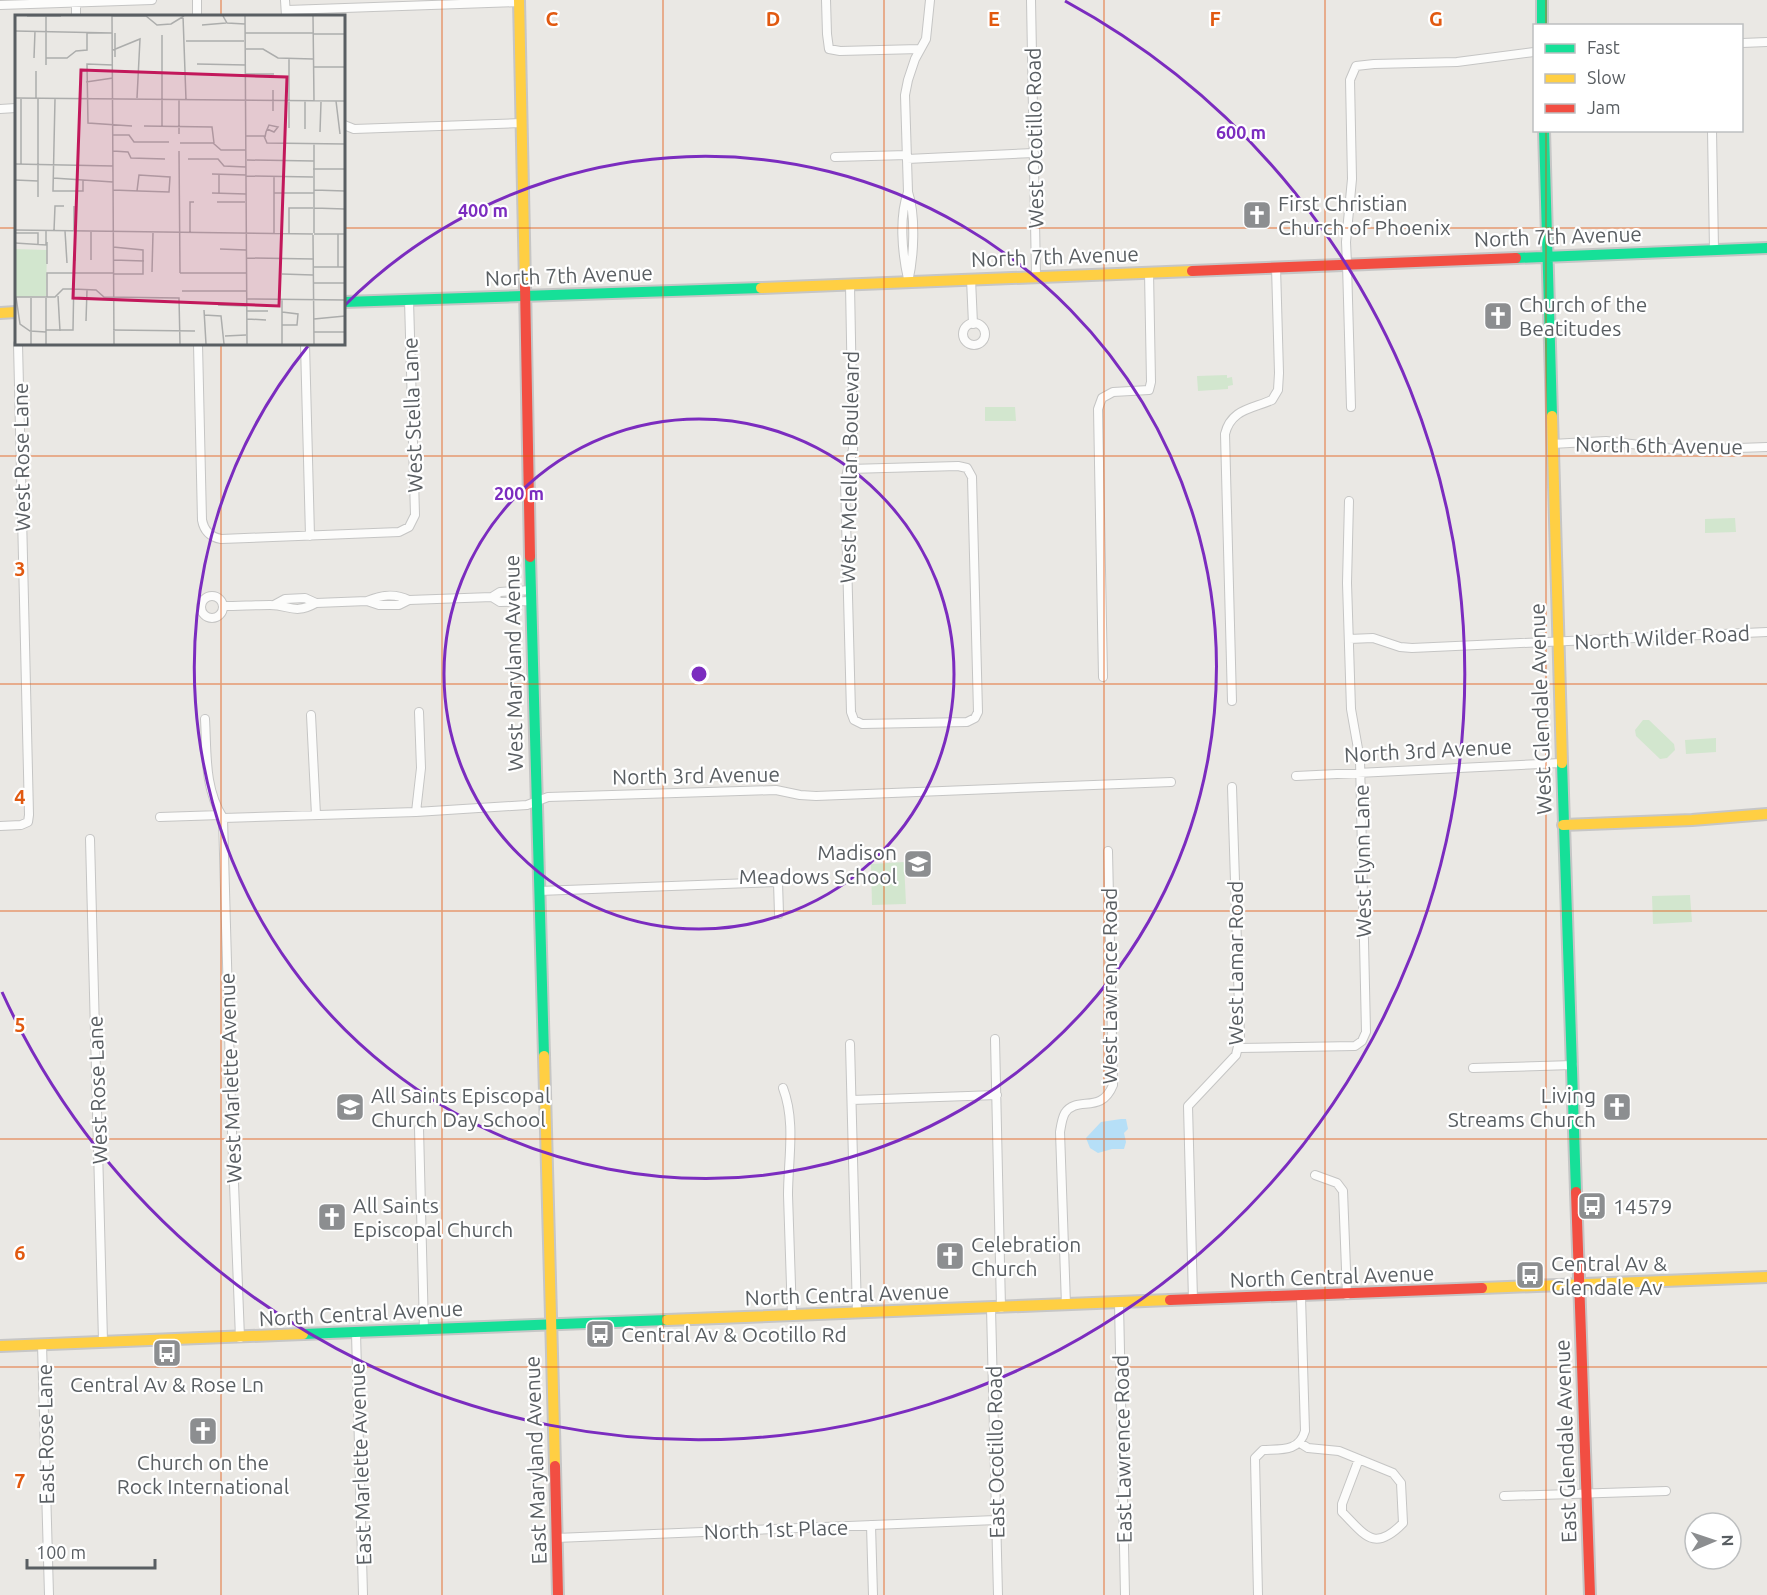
<svg xmlns="http://www.w3.org/2000/svg" width="1767" height="1595" font-family="Ubuntu,sans-serif">
  <rect width="100%" height="100%" fill="#eae8e4"/>
  <path fill="#d2e6ce" d="M1227,375V378L1232,377L1233,385L1228,386V389L1198,391L1197,376Z
    M985,407H1015L1016,421H985Z
    M1735,518L1736,532L1705,533V519Z
    M1643,720H1649L1674,744L1675,750L1667,758L1660,759L1636,736L1635,730Z
    M1716,738V752L1686,754L1685,740Z
    M904,862L906,904L872,905L871,864Z
    M1690,895L1692,922L1653,924L1652,896Z"/>
  <path fill="#b6dff7" d="M1121,1119H1126L1128,1129L1124,1133L1126,1142L1124,1149H1112L1098,1153L1090,1148L1086,1138L1101,1122Z"/>
  <g fill="none" stroke-linecap="round" stroke-linejoin="round">
    <g stroke="#c5c5c4" stroke-width="10">
      <path id="street" d="M76,0V16
        M197,0V16
        M285,0L286,16
        M826,0L827,34L829,49L840,51L920,49
        M1031,0L1036,276
        M0,5L152,0
        M287,10L519,2
        M1742,43L1767,42
        M0,109L16,108
        M344,125L354,129L522,123
        M1712,130L1714,250
        M835,157L907,155
        M907,159L1034,153
        M908,279C902,252 899,217 908,192
        M971,279L973,324
        M908,282C914,257 916,216 908,192L905,95L908,80L915,59L926,39L930,0
        M963 334a11 11 0 1 1 22 0a11 11 0 1 1-22 0Z
        M198,344L202,520C204,531 210,537 221,539L399,532L409,527L415,515L409,300
        M305,344L310,536
        M1351,407L1347,264L1346,242L1352,179L1350,80L1356,66L1374,64L1457,62L1534,52
        M1552,444L1606,441L1682,450L1767,447
        M849,469L958,466L967,468L972,477L978,712L975,718L967,722L862,724L854,720L851,712L845,481L853,449L850,285
        M201 607a11 11 0 1 1 22 0a11 11 0 1 1-22 0Z
        M492,597L500,592L531,590
        M367,601C381,595 394,593 409,600
        M274,605L285,599L305,598L316,603L367,601L379,605H399L409,600L492,597L500,602L531,601
        M223,606C239,606 254,605 270,605C290,605 294,615 316,603
        M1349,639L1373,638L1400,647L1412,648L1767,632
        M1103,677L1098,409L1102,398L1113,392L1149,390L1151,382L1149,272
        M1232,701L1225,434C1231,409 1252,409 1272,400L1278,390L1279,373L1276,267
        M311,715L316,815
        M205,719C207,753 204,788 223,818
        M1296,776L1561,763
        M416,812L421,768L419,712
        M160,817L221,815
        M223,818L416,812L527,805L548,797L776,790L800,795L816,796L1171,782
        M223,818L231,1106L240,1338
        M0,826L21,825L28,822L29,815L18,344
        M90,839L103,1341
        M539,891L778,882L779,914
        M995,1039L1001,1308
        M850,1044L857,1313
        M1239,1048L1355,1046L1362,1041L1366,1032L1360,760L1351,709L1347,583L1349,501
        M1473,1068L1573,1065
        M783,1088C796,1122 788,1160 788,1195C789,1235 791,1276 792,1316
        M852,1100L997,1095
        M419,1128L424,1330
        M1315,1175L1337,1183L1343,1191L1347,1295
        M1193,1300L1188,1106L1236,1055L1240,1038L1232,787
        M1119,1303L1125,1595
        M1066,1305L1060,1132C1061,1126 1062,1118 1065,1113C1077,1095 1101,1115 1113,1085L1108,851
        M991,1308L998,1595
        M356,1333L363,1595
        M42,1344L49,1595
        M1300,1443L1308,1448L1339,1451L1393,1473L1401,1483L1403,1523C1374,1553 1365,1535 1342,1512V1504L1359,1459
        M1504,1496L1666,1491
        M871,1525L873,1595
        M556,1538L996,1520
        M1258,1595L1255,1458L1263,1450C1281,1449 1299,1452 1305,1431L1301,1297"/>
    </g>
    <g stroke="#c6c6c6" stroke-width="14">
      <path id="fast" d="M1542,0V26
        M1544,130L1552,416
        M1516,258L1767,248
        M344,302L761,288
        M530,557L544,1056
        M1562,763L1576,1192
        M303,1334L667,1320"/>
    </g>
    <g stroke="#c6c6c6" stroke-width="14">
      <path id="slow" d="M519,0L525,285
        M761,288L1192,271
        M0,313L16,312
        M1552,416L1562,763
        M1563,825L1692,820L1767,814
        M544,1056L555,1466
        M1482,1288L1767,1277
        M667,1320L1170,1300
        M0,1346L303,1334"/>
    </g>
    <g stroke="#c6c6c6" stroke-width="14">
      <path id="jam" d="M1192,271L1516,258
        M525,285L530,557
        M1576,1192L1590,1595
        M1170,1300L1482,1288
        M555,1466L558,1595"/>
    </g>
    <use href="#street" stroke="#fcfcfb" stroke-width="8"/>
    <use href="#fast" stroke="#16e098" stroke-width="10"/>
    <use href="#slow" stroke="#ffcf43" stroke-width="10"/>
    <use href="#jam" stroke="#f24e42" stroke-width="10"/>
  </g>
  <path fill="none" stroke="#e15910" stroke-width="1.5" stroke-opacity="0.55" d="M221,0V16M442,0V1595M663,0V1595M884,0V1595M1104,0V1595M1325,0V1595M1546,0V26M1546,130V1595M0,228H16M344,228H1767M221,344V1595M0,456H1767M0,684H1767M0,911H1767M0,1139H1767M0,1367H1767"/>
  <g fill="none" stroke="#7b2cbf" stroke-width="3">
    <circle cx="699" cy="674" r="255"/>
    <path d="M344 306A511 511 0 1 1 308 346"/>
    <path d="M1065 1A766 766 0 1 1 2 992"/>
  </g>
  <defs>
    <g id="church-square" transform="scale(1.5)"><rect x="-9" y="-9" width="18" height="18" rx="4" fill="#8c8e90" stroke="#fff"/><path d="M-1.2-6h2.4v3.5h3.3v2.4h-3.3V6h-2.4V-.1h-3.3v-2.4h3.3Z" fill="#fff"/></g>
    <g id="school-square" transform="scale(1.5)"><rect x="-9" y="-9" width="18" height="18" rx="4" fill="#8c8e90" stroke="#fff"/><path d="M0-5L7-2L0 1L-7-2ZM-4 1L0 2.5L4 1V4Q0 6-4 4Z" fill="#fff"/></g>
    <g id="bus-square" transform="scale(1.5)"><rect x="-9" y="-9" width="18" height="18" rx="4" fill="#8c8e90" stroke="#fff"/><path d="M-5-6H5V4H4V6H2V4H-2V6H-4V4H-5ZM-3.5-4V0h7V-4ZM-3.5 1.2v1.5H-2V1.2ZM2 1.2v1.5H3.5V1.2Z" fill="#fff"/></g>
  </defs>
  <g fill-rule="evenodd">
    <use href="#church-square" x="1257" y="215"/>
    <use href="#church-square" x="1498" y="316"/>
    <use href="#school-square" x="918" y="864"/>
    <use href="#school-square" x="350" y="1107"/>
    <use href="#church-square" x="1617" y="1107"/>
    <use href="#bus-square" x="1592" y="1206"/>
    <use href="#church-square" x="332" y="1217"/>
    <use href="#church-square" x="950" y="1256"/>
    <use href="#bus-square" x="1530" y="1275"/>
    <use href="#bus-square" x="600" y="1334"/>
    <use href="#bus-square" x="167" y="1353"/>
    <use href="#church-square" x="203" y="1431"/>
  </g>
  <g text-anchor="middle" dominant-baseline="central" stroke-width="4.5" stroke-linejoin="round" paint-order="stroke">
    <g font-size="21" fill="#595e62" stroke="#fff">
      <text transform="translate(1034 138) rotate(-91)">West Ocotillo Road</text>
      <text transform="translate(1558 236) rotate(-2)">North 7th Avenue</text>
      <text transform="translate(1055 256) rotate(-2)">North 7th Avenue</text>
      <text transform="translate(569 275) rotate(-2)">North 7th Avenue</text>
      <text transform="translate(412 415) rotate(-92)">West Stella Lane</text>
      <text transform="translate(1659 445) rotate(1)">North 6th Avenue</text>
      <text transform="translate(21 457) rotate(-91)">West Rose Lane</text>
      <text transform="translate(849 467) rotate(-89)">West Mclellan Boulevard</text>
      <text transform="translate(1662 637) rotate(-3)">North Wilder Road</text>
      <text transform="translate(513 663) rotate(-91)">West Maryland Avenue</text>
      <text transform="translate(1540 709) rotate(-92)">West Glendale Avenue</text>
      <text transform="translate(1428 750) rotate(-3)">North 3rd Avenue</text>
      <text transform="translate(696 775) rotate(-1)">North 3rd Avenue</text>
      <text transform="translate(1362 861) rotate(-91)">West Flynn Lane</text>
      <text transform="translate(1235 963) rotate(-90)">West Lamar Road</text>
      <text transform="translate(1109 986) rotate(-90)">West Lawrence Road</text>
      <text transform="translate(230 1078) rotate(-92)">West Marlette Avenue</text>
      <text transform="translate(97 1090) rotate(-92)">West Rose Lane</text>
      <text transform="translate(1332 1276) rotate(-2)">North Central Avenue</text>
      <text transform="translate(847 1294) rotate(-2)">North Central Avenue</text>
      <text transform="translate(361 1313) rotate(-3)">North Central Avenue</text>
      <text transform="translate(45 1434) rotate(-91)">East Rose Lane</text>
      <text transform="translate(1565 1441) rotate(-92)">East Glendale Avenue</text>
      <text transform="translate(1122 1449) rotate(-91)">East Lawrence Road</text>
      <text transform="translate(995 1452) rotate(-91)">East Ocotillo Road</text>
      <text transform="translate(535 1460) rotate(-92)">East Maryland Avenue</text>
      <text transform="translate(360 1464) rotate(-92)">East Marlette Avenue</text>
      <text transform="translate(776 1529) rotate(-2)">North 1st Place</text>
    </g>
    <g font-size="21" fill="#595e62" stroke="#fff" text-anchor="start">
      <text x="1278" y="203">First Christian<tspan x="1278" dy="24">Church of Phoenix</tspan></text>
      <text x="1519" y="304">Church of the<tspan x="1519" dy="24">Beatitudes</tspan></text>
      <text x="897" y="852" text-anchor="end">Madison<tspan x="897" dy="24">Meadows School</tspan></text>
      <text x="371" y="1095">All Saints Episcopal<tspan x="371" dy="24">Church Day School</tspan></text>
      <text x="1596" y="1095" text-anchor="end">Living<tspan x="1596" dy="24">Streams Church</tspan></text>
      <text x="353" y="1205">All Saints<tspan x="353" dy="24">Episcopal Church</tspan></text>
      <text x="1613" y="1206">14579</text>
      <text x="971" y="1244">Celebration<tspan x="971" dy="24">Church</tspan></text>
      <text x="1551" y="1263">Central Av &amp;<tspan x="1551" dy="24">Glendale Av</tspan></text>
      <text x="621" y="1334">Central Av &amp; Ocotillo Rd</text>
      <text x="167" y="1384" text-anchor="middle">Central Av &amp; Rose Ln</text>
      <text x="203" y="1462" text-anchor="middle">Church on the<tspan x="203" dy="24">Rock International</tspan></text>
    </g>
  </g>
  <g transform="translate(15 15)">
    <rect width="330" height="330" fill="#eae8e4"/>
    <path d="M0,234L32,235L31,281L0,282Z" fill="#d2e6ce"/>
    <path fill="none" stroke="#acadac" stroke-width="1.5" d="M12,1H46M31,1V50M97,1H131L142,10L156,9L169,1M97,1L99,329M168,1L171,85M208,1L212,8L230,9M230,1L232,329M298,1L299,86M187,10L211,8M0,16L97,18M100,18V42M230,18H298M298,19H329M171,26H229M231,34H248L263,43L298,44M98,35L125,24L122,83M19,43L20,16M31,43H52L61,36L72,35V17M182,49L231,50M98,50L72,49L73,108L117,111M299,52H330M21,56V83M231,59H259M71,67L98,63M258,75V96M0,83L330,86M23,83V182M40,84L38,176H68V165M164,85V119M290,86V114M321,86L325,119M129,111L197,112L199,128M147,112V20M274,113V43M305,117L306,87M98,120H114L119,127H154M231,121H249L252,128L330,129M250,122L251,117L254,110L263,112L259,117L252,114M165,128H198L206,135H231M299,129V218M98,136L113,137L116,143L150,144M164,136L165,258M173,144H203L209,151L231,152M232,145L299,146M0,149L98,151M6,149V83M298,154H330M197,159L231,160M231,161L298,162M259,162V218M38,163L98,167M0,165L23,166M98,175L124,176L154,177L155,162L124,160L122,176M299,175L330,176M197,178L231,179M204,178V159M259,178H299M202,187H230M59,191V216M299,193L330,194M0,215L298,219M39,216L40,191H49M50,216L52,248M76,217V245M0,218H23V229M175,218V187H179M274,218V193H298M299,219H330M323,219V252M298,220L299,329M0,228L31,230V216M98,232L128,235V259H99M205,234L231,235M232,243L299,244M98,245L129,246M60,246V216M32,249V227M299,252H330M137,257L138,218M165,258H232M267,259L298,260M299,268H330M167,276H231M43,281L45,316M0,282H40L48,274H58L81,275L89,282L164,283L165,329M1,282L5,309L15,316L31,317M32,282V258H98M232,284L330,285M267,284V329M203,290L231,291M189,295L191,329M232,296H253M267,297L283,299L282,310H267M189,300L206,301L209,329M232,304L251,305M299,304L330,301M71,306L72,275M31,315H58L59,258M98,315L180,316M299,317H330M210,321L231,320M16,329V283M31,329V283"/>
    <path fill="#c2185b" fill-opacity="0.15" stroke="#c2185b" stroke-width="3" d="M66,55L272,62L264,291L58,283Z"/>
    <rect width="330" height="330" fill="none" stroke="#595e62" stroke-width="3"/>
  </g>
  <g font-size="20" text-anchor="middle" font-weight="bold" fill="#e15910" stroke="#fff" stroke-width="4.5" stroke-linejoin="round" paint-order="stroke">
    <text x="552" y="26">C</text>
    <text x="773" y="26">D</text>
    <text x="994" y="26">E</text>
    <text x="1215" y="26">F</text>
    <text x="1436" y="26">G</text>
    <text x="20" y="576">3</text>
    <text x="20" y="804">4</text>
    <text x="20" y="1032">5</text>
    <text x="20" y="1260">6</text>
    <text x="20" y="1488">7</text>
  </g>
  <circle cx="699" cy="674" r="9" fill="#7b2cbf" stroke="#fff" stroke-width="3"/>
  <g font-size="18" text-anchor="middle" font-weight="bold" fill="#7b2cbf" stroke="#fff" stroke-width="4.5" stroke-linejoin="round" paint-order="stroke">
    <text x="1241" y="139">600 m</text>
    <text x="483" y="217">400 m</text>
    <text x="519" y="500">200 m</text>
  </g>
  <rect x="1533" y="24" width="210" height="108" fill="#ffffff" stroke="#bdbfc0" stroke-width="1.5"/>
  <rect x="1545" y="44" width="30" height="9" fill="#16e098" stroke="#bdbfc0" stroke-width="1.5"/>
  <text x="1587" y="54" font-size="18" fill="#595e62">Fast</text>
  <rect x="1545" y="74" width="30" height="9" fill="#ffcf43" stroke="#bdbfc0" stroke-width="1.5"/>
  <text x="1587" y="84" font-size="18" fill="#595e62">Slow</text>
  <rect x="1545" y="104" width="30" height="9" fill="#f24e42" stroke="#bdbfc0" stroke-width="1.5"/>
  <text x="1587" y="114" font-size="18" fill="#595e62">Jam</text>
  <g transform="translate(1713 1541) rotate(88)"><circle r="28" fill="#ffffff" stroke="#bdbfc0" stroke-width="1.5"/>
  <path d="M0-4.5L10 22L0 15L-10 22Z" fill="#8c8e90"/>
  <text y="-9" font-size="16" font-weight="bold" text-anchor="middle" fill="#595e62">N</text>
  </g>
  <path d="M27 1559v9h128v-9" fill="none" stroke="#595e62" stroke-width="3"/>
  <text x="36" y="1559" font-size="18" fill="#595e62" stroke="#ffffff" stroke-width="4.5" paint-order="stroke">100 m</text>
</svg>
